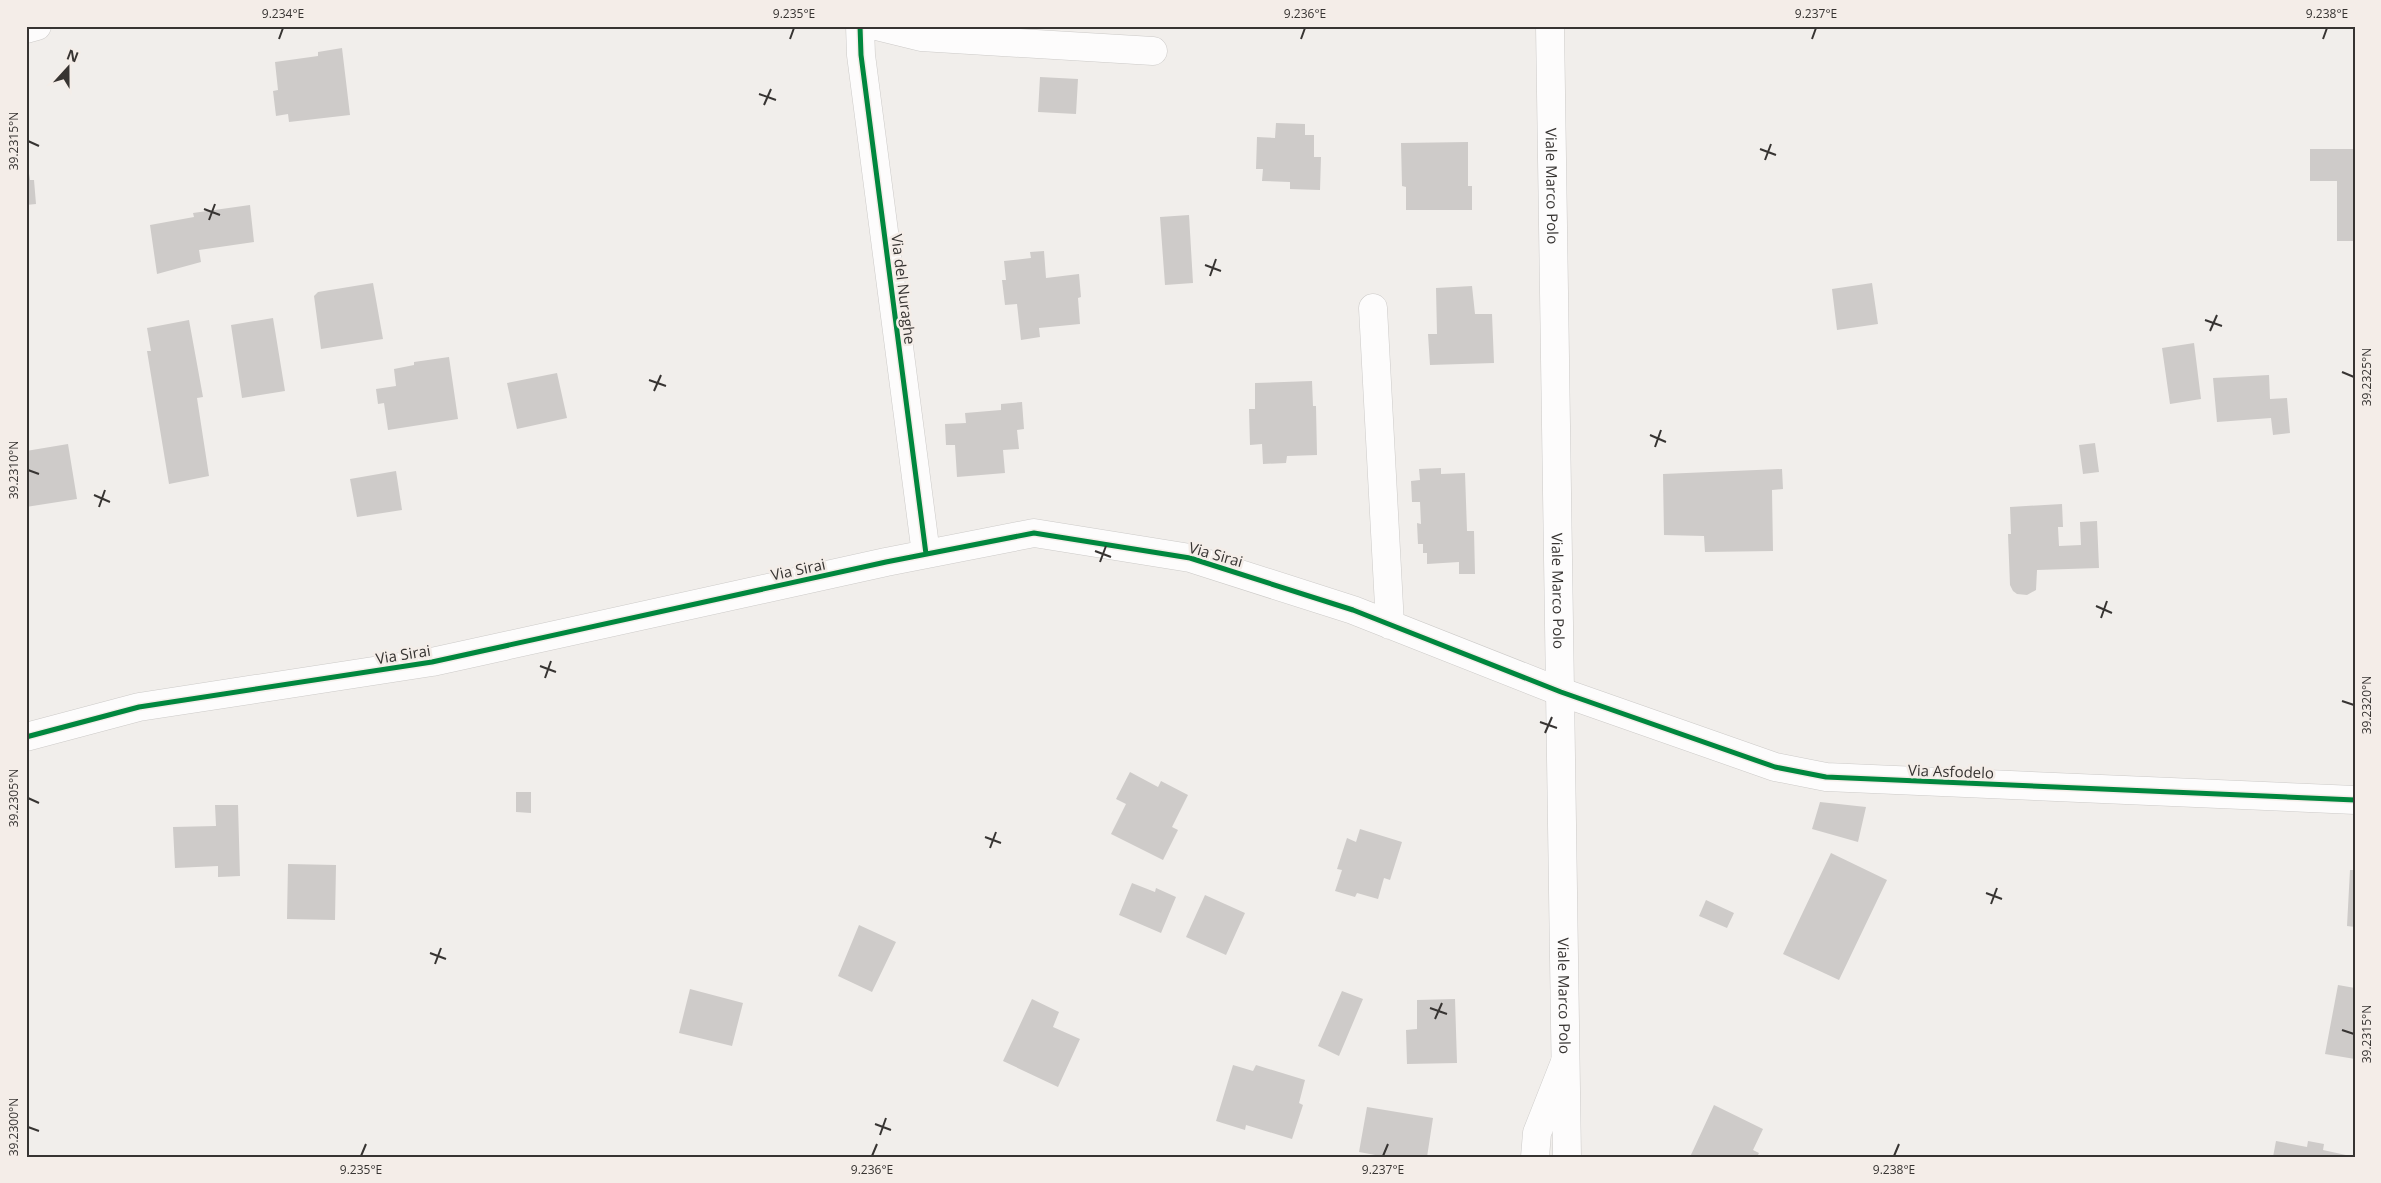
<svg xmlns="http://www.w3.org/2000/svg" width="2381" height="1183" font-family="'Open Sans',sans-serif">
  <rect width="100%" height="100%" fill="#f1eeeb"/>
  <path fill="#cecbc9" d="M342,48L350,115L289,122L288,114L276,116L273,91L278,90L275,62L318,56V52Z
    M1040,77L1078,79L1076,114L1038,112Z
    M1276,123L1305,124V135H1314V157H1321L1320,190L1290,189V182L1262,181L1263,169H1256L1257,137L1275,138Z
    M1468,142V186H1472V210H1406V187L1402,186L1401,143Z
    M2310,149H2355V241H2337V181H2310Z
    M26,155L30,180H34L36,204L26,205Z
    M250,205L254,242L199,250L201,262L157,274L150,225L194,217L193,213Z
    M1189,215L1193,283L1165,285L1160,217Z
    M1044,251L1046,278L1079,274L1081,297L1078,298L1080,324L1039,328L1040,337L1021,340L1017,304L1005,305L1002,280H1006L1004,261L1031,258L1030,252Z
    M373,283L383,339L321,349L314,296L318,292Z
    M1872,283L1878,324L1837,330L1832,289Z
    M1472,286L1475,314H1492L1494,363L1430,365L1428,334H1437L1436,288Z
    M273,318L285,391L242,398L231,325Z
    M189,320L203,397L197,398L209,476L169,484L147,351H151L147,328Z
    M2194,343L2201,399L2170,404L2162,348Z
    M449,357L458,419L388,430L384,403L378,404L376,389L396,386L394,369L414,365V362Z
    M557,373L567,418L517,429L507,383Z
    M2269,375L2270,399L2287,398L2290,433L2273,435L2271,418L2217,422L2213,378Z
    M1312,381L1313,406H1316L1317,455L1287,456L1286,463L1263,464L1262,444L1250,445L1249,409H1255V383Z
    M1022,402L1024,429L1017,430L1019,449L1003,450L1005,473L957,477L955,445H946L945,424L966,423L965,413L1001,410V404Z
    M2095,443L2099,472L2083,474L2079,445Z
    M68,444L77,499L26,507V451Z
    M1441,468V474L1465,473L1467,531H1474L1475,574H1459V562L1427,564V553H1423V544H1418L1417,523L1421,524L1420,502H1412L1411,481L1420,480L1419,469Z
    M1782,469L1783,489L1772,490L1773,551L1705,552L1704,536L1664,535L1663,474Z
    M396,471L402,510L357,517L350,479Z
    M2062,504L2063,527H2058L2059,546L2081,545L2080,522L2097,521L2099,568L2037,570L2036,590L2027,595L2017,594L2013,591L2010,585L2008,534H2011L2010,507Z
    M1130,772L1158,787L1161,781L1188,795L1172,827L1178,830L1163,860L1111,834L1126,804L1116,799Z
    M516,792H531V813L516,812Z
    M1820,802L1866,807L1858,842L1812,829Z
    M215,805H238L240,876L218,877V866L175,868L173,827L216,826Z
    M1360,829L1402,842L1390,880L1384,878L1378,899L1357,893L1355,897L1335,891L1342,870L1337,869L1347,838L1356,842Z
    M1831,853L1887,880L1839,980L1783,954Z
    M288,864L336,865L335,920L287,919Z
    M2350,870H2355V927L2347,926Z
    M1132,883L1155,892L1156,888L1176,897L1161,933L1119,915Z
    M1205,895L1245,913L1226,955L1186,937Z
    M1706,900L1734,913L1727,928L1699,916Z
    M859,925L896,942L872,992L838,976Z
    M2338,985L2355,988V1059L2325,1054Z
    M690,989L743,1003L732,1046L679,1033Z
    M1342,991L1363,999L1339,1056L1318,1046Z
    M1032,999L1059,1012L1053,1027L1080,1039L1058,1087L1003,1061Z
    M1455,999L1457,1063L1407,1064L1406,1030L1417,1029V1000Z
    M1233,1065L1253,1071L1256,1065L1305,1080L1299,1103L1303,1105L1292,1139L1246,1125L1245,1130L1216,1121Z
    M1714,1105L1763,1129L1753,1150L1759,1153L1757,1157H1690Z
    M1367,1107L1433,1118L1427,1157H1386L1359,1152Z
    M2276,1141L2307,1147L2308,1141L2324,1144L2323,1150L2355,1157H2273Z"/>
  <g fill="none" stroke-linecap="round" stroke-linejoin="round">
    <g stroke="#cccac8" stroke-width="29">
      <path id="minor" d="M860,26L861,55L926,554
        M876,26L921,37L1153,51
        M26,29L37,26
        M1373,308L1390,625
        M26,737L139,707L432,662L886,562L1034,533L1190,558L1353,610L1561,692L1775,767L1826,777L2355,800
        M1535,1157L1537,1133L1565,1062"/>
    </g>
    <g stroke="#cccac8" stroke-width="29">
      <g id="secondary">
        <path id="s1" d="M1550,26L1567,1157"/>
      </g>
    </g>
    <use href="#minor" stroke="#fdfcfc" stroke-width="28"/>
    <use href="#secondary" stroke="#fdfcfc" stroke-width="28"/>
    <g stroke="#f4ede8" stroke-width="8">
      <path id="cycleway" d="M860,26L861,55L926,554
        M26,737L139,707L432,662L886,562L1034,533L1190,558L1353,610L1561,692L1775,767L1826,777L2355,800"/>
    </g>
    <use href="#cycleway" stroke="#00873e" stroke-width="5"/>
  </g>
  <path fill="none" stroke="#373432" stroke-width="2" d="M279,39L283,28M790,39L794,28M1301,39L1305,28M1812,39L1816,28M2323,39L2327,28M759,94L776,100M764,105L771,89M28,141L39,146M1760,149L1776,155M1765,160L1771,144M204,209L220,215M209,220L215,204M1205,265L1221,271M1210,276L1216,259M2205,320L2222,326M2210,331L2217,315M2342,372L2354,377M649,380L666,386M654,391L661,375M1650,435L1666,442M1655,447L1661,430M28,470L39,474M94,495L110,502M99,507L105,490M1095,551L1111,557M1100,562L1106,546M2096,606L2112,613M2101,618L2107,601M540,666L556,672M545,678L551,661M2342,701L2354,705M1540,722L1557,728M1545,733L1552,717M28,798L39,803M985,837L1001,843M990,848L996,832M1986,893L2002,899M1991,904L1997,888M430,953L446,959M435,964L441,948M1430,1008L1447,1014M1435,1019L1442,1003M2342,1030L2354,1034M875,1124L891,1130M28,1127L39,1131M880,1135L886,1118M361,1156L366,1144M872,1156L877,1144M1383,1156L1388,1144M1894,1156L1899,1144"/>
  <g text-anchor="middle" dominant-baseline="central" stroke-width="5" stroke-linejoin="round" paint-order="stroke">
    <g font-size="15" fill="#373432" stroke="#f4ede8">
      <text stroke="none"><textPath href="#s1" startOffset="160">Viale Marco Polo</textPath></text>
      <text transform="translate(904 289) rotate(83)">Via del Nuraghe</text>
      <text transform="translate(1216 554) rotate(16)">Via Sirai</text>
      <text transform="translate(798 569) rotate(-12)">Via Sirai</text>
      <text stroke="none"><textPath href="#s1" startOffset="565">Viale Marco Polo</textPath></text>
      <text transform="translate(403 654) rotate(-9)">Via Sirai</text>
      <text transform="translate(1951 771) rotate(2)">Via Asfodelo</text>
      <text stroke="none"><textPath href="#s1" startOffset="970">Viale Marco Polo</textPath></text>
    </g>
  </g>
  <rect width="2381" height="1183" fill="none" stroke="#f4ede8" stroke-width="55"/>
  <g transform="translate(68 68) rotate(21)" stroke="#f4ede8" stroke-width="4" paint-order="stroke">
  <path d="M0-4L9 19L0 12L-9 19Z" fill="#373432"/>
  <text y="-8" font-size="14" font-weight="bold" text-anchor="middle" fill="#373432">N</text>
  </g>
  <rect x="28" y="28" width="2326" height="1128" fill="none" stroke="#373432" stroke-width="2"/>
  <g font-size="12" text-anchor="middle" fill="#373432">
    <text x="283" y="18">9.234°E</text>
    <text x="794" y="18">9.235°E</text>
    <text x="1305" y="18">9.236°E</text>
    <text x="1816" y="18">9.237°E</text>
    <text x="2327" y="18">9.238°E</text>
    <text transform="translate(14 141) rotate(-90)" y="4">39.2315°N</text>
    <text transform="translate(2367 377) rotate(-90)" y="4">39.2325°N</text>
    <text transform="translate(14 470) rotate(-90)" y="4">39.2310°N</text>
    <text transform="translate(2367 705) rotate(-90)" y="4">39.2320°N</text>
    <text transform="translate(14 798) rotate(-90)" y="4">39.2305°N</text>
    <text transform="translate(2367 1034) rotate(-90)" y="4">39.2315°N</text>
    <text transform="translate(14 1127) rotate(-90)" y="4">39.2300°N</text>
    <text x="361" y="1174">9.235°E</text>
    <text x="872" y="1174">9.236°E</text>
    <text x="1383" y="1174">9.237°E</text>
    <text x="1894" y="1174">9.238°E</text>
  </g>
</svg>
